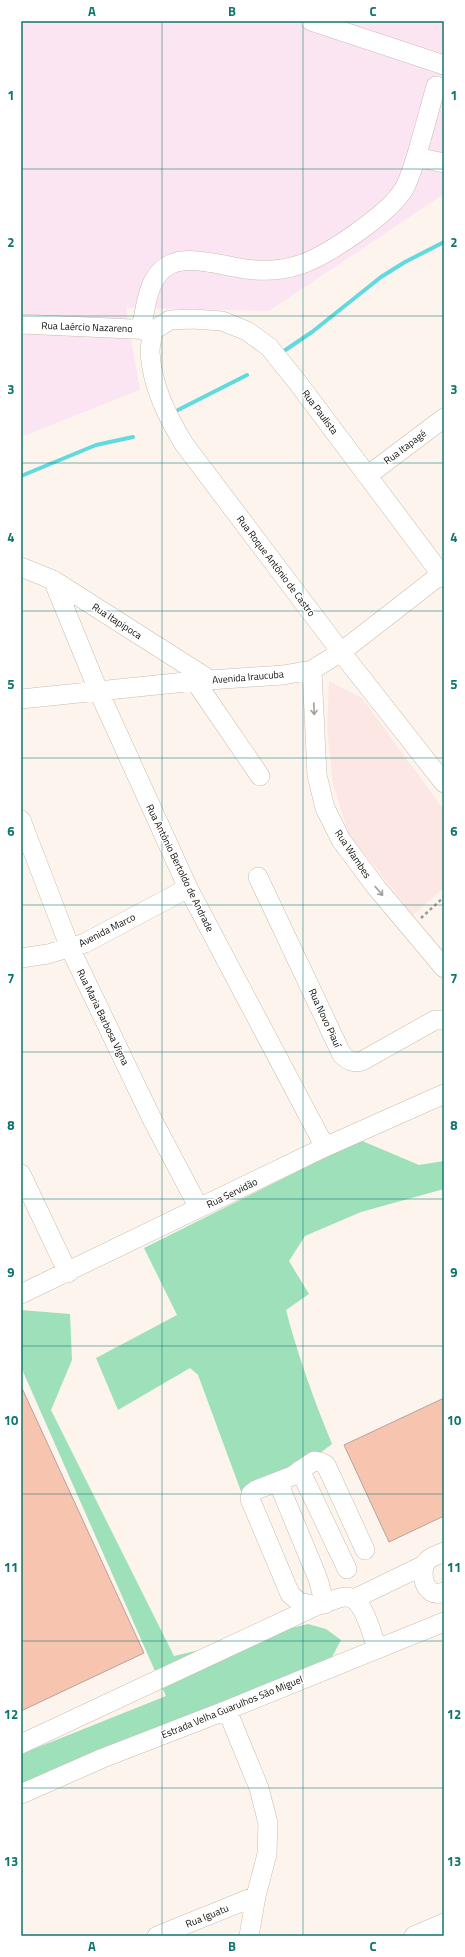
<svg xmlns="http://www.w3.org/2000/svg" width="465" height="1957" font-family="'Titillium Web',sans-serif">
  <rect width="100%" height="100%" fill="#fdf5ed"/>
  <path fill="#fce5f3" d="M21,21H444V194L269,311L126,308L140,390L21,437Z"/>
  <path fill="#fde7e4" d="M329,681L362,698L444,810V888L413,915L348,833L333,784L327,729Z"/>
  <path fill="#9ee0ba" d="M360,1140L419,1165L444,1161V1189L361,1212L305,1236L289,1261L309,1294L286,1310C298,1356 314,1400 332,1444L291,1475L242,1494L198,1375L190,1368L118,1410L96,1358L177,1315L144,1248Z
    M21,1310L70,1314L72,1360L51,1410L174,1656L308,1624L326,1629L341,1640L331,1659L21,1785V1754L166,1696L21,1367Z"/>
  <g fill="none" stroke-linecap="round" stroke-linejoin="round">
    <path stroke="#60dade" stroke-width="4" d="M281,353L312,332L381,277L405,262L444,242
      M178,410L247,375
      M21,476L96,445L133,437"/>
  </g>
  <path fill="#f7c4b0" stroke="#b6a39c" d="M21,1386L144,1653L21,1711Z
    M444,1398V1516L389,1542L344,1445Z"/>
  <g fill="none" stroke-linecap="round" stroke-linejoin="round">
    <g stroke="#c9bcae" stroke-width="20">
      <path id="minor" d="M311,21L444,65
        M416,157L444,163
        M21,324L154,330
        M141,330C146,307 147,275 171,264C193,254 231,269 255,270C270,271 284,270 299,265C327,256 391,213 405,187C411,175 415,161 419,147C425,127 430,107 436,86
        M154,330C152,337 150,345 150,352C152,386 167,416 184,444L341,652L444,783
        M154,330L170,320L193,319L222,321L247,331L269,347L298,383L444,578
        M367,476L444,418
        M21,567L53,580L210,680
        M53,580L98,690L188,888L325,1147
        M312,670L317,775L325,808L341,840L376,887L444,968
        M195,681L260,776
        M21,699L195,681L283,675L312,670L341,652L444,572
        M21,820L70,948L151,1117L199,1208
        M258,877L342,1055C349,1061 353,1063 362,1061L435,1020H444
        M21,958L48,954L85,943L188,888
        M21,1174L68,1273
        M21,1294L325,1147L444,1094
        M300,1470L347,1569
        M278,1482L318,1579L325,1604
        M444,1552C440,1554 433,1556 429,1559C417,1568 424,1601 444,1592
        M354,1599L424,1565
        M316,1606L299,1602L290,1594L250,1499L251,1494L256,1490L292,1476L314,1461L320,1462L326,1465L365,1550
        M227,1710L259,1788L268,1823L267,1854L256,1896L249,1936
        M21,1744L316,1606C325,1604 337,1597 346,1597C364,1597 372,1635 377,1649
        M21,1794L103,1758L227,1710L444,1622
        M157,1936L256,1896
        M414,1936L444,1923"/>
    </g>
    <path stroke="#9f9891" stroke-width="2.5" stroke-dasharray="3 3" stroke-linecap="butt" d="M421,918L444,897"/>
    <use href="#minor" stroke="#fff" stroke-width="19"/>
  </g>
  <defs><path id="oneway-shaft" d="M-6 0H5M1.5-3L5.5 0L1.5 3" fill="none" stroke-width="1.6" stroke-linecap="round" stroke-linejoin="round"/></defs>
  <g stroke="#a09f9d">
    <use href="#oneway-shaft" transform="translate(314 709) rotate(88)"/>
    <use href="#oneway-shaft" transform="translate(379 891) rotate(50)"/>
  </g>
  <path fill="none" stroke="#0f766e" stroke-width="1" stroke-opacity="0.55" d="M162,21V1936M303,21V1936M21,169H444M21,316H444M21,463H444M21,611H444M21,758H444M21,905H444M21,1052H444M21,1199H444M21,1346H444M21,1494H444M21,1641H444M21,1788H444"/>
  <g text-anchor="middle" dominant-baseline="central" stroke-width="3" stroke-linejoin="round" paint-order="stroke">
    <g font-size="10" fill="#120e09" stroke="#fff">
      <text transform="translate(87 327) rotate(2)">Rua Laércio Nazareno</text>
      <text transform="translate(320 412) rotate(53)">Rua Paulista</text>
      <text transform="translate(405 447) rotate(-37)">Rua Itapagé</text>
      <text transform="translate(276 566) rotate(53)">Rua Roque Antônio de Castro</text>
      <text transform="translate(117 621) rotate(33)">Rua Itapipoca</text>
      <text transform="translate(248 677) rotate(-5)">Avenida Iraucuba</text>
      <text transform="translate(353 854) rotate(56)">Rua Wambes</text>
      <text transform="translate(180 868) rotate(64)">Rua Antônio Bertoldo de Andrade</text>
      <text transform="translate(107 930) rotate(-27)">Avenida Marco</text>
      <text transform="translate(103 1017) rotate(64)">Rua Maria Barbosa Vigna</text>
      <text transform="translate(325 1018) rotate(65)">Rua Novo Piauí</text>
      <text transform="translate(232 1193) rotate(-26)">Rua Servidão</text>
      <text transform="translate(232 1707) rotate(-22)">Estrada Velha Guarulhos São Miguel</text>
      <text transform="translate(207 1916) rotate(-22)">Rua Iguatu</text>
    </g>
  </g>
  <rect width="465" height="1957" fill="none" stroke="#ffffff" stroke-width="44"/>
  <rect x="22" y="22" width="421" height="1913" fill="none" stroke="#0f766e" stroke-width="1.5"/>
  <g font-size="13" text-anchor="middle" font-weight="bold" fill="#0f766e">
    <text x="92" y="16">A</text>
    <text x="232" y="16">B</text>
    <text x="373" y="16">C</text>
    <text x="11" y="100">1</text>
    <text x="454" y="100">1</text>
    <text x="11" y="247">2</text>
    <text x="454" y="247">2</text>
    <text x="11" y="394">3</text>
    <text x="454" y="394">3</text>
    <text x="11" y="542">4</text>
    <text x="454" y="542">4</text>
    <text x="11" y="689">5</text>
    <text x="454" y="689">5</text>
    <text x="11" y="836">6</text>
    <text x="454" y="836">6</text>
    <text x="11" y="983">7</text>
    <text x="454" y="983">7</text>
    <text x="11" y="1130">8</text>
    <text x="454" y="1130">8</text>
    <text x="11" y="1277">9</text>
    <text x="454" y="1277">9</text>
    <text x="11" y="1425">10</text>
    <text x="454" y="1425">10</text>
    <text x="11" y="1572">11</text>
    <text x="454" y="1572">11</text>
    <text x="11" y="1719">12</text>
    <text x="454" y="1719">12</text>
    <text x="11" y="1866">13</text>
    <text x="454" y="1866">13</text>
    <text x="92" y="1951">A</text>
    <text x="232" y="1951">B</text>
    <text x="373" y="1951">C</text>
  </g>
</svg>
